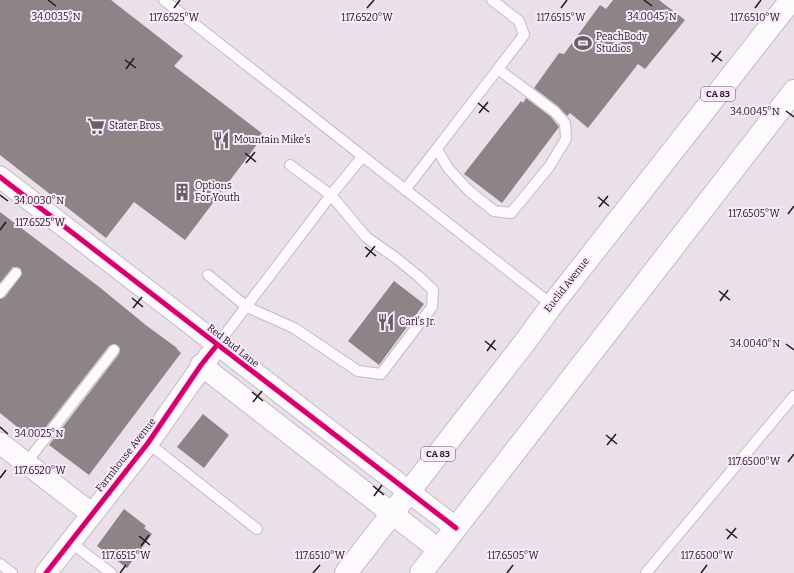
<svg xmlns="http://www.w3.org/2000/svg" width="794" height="573" font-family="Bitter,serif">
  <rect width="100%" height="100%" fill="#e9e0e9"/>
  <path fill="#8c8487" d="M0,0H111L183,56L174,66L264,135L185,240L134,202L106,238L0,155Z
    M613,0H659L685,20L645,69L638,64L588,128L570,113L567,116L559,107L534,88L559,53L564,54L600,5L606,9Z
    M526,98L551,117L559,127L502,203L464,174L521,101L523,103Z
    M0,212L98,286L147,326L177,348V349L181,353L89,475L49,445L119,354L120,348L115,344L109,346L38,437L32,432L30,435L27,433L26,434L0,413V299L5,297L22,274L20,268L13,267L0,283Z
    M394,281L424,304L379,365L348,341Z
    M203,414L229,435L204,468L177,447Z
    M124,509L146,526L144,528L152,534L127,568L97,546Z"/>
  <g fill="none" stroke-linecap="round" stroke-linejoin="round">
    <g stroke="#c3bcc3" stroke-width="12">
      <path id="lane" d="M164,0L552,305
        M437,149L448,168L468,190L494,211L511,213L549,167L566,139L565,123L555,112L498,69
        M405,190L524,35L519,21L492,0
        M208,275L247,307L294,328L358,371L381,374L432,307L433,290L418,276L396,258L366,237L331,195L290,165
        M0,293L16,273
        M217,345L331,195L363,156
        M148,443L257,529
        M26,463L114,350
        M70,542L111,573
        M0,564L12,573
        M646,573L794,396"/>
    </g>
    <g stroke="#c3bcc3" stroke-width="23">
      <path id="street" d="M0,177L456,528
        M201,365L439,550
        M0,443L92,514
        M46,573L148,443L210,355"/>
    </g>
    <g stroke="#c3bcc3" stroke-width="24">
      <path id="primary" d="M346,573L525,342L552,305L791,0
        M421,573L794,91"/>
    </g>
    <use href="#lane" stroke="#fcfafc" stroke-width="10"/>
    <use href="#street" stroke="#fcfafc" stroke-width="21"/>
    <use href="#primary" stroke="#fcfafc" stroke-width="22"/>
    <g stroke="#fae9fa" stroke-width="8">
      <path id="cycleway" d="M0,177L456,528
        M46,573L148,443L201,365L217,345"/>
    </g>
    <use href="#cycleway" stroke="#d6006c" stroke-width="5"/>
  </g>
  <path fill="none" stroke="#1f1920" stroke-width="1.5" d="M48,0L56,6M644,0L652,6M174,8L180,0M367,8L374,0M561,8L567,0M755,8L761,0M711,53L722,61M125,60L136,68M712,62L721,51M126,69L134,58M478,103L489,112M786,111L794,117M479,113L488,102M245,153L256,162M246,163L255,152M0,195L8,201M598,197L609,206M599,207L608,196M788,214L794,206M0,230L6,222M365,247L376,256M366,257L375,246M719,291L730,300M132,298L143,307M720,301L728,290M133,308L142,297M485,341L496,350M786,344L794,350M487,351L495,340M252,392L263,401M253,402L262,391M0,427L8,434M606,435L617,444M607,445L616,434M788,462L794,454M0,478L6,470M373,486L384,495M374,496L382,485M726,529L737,538M139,536L150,545M727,539L736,528M141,546L149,535M120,573L126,565M313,573L320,565M507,573L513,565M701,573L707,565"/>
  <defs>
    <g id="stadium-bare" transform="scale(1.38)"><path d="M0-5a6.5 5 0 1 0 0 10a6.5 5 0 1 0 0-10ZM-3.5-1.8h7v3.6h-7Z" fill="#665f66" stroke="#fae9fa" stroke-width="2.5" paint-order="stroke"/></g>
    <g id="supermarket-bare" transform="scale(1.38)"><path d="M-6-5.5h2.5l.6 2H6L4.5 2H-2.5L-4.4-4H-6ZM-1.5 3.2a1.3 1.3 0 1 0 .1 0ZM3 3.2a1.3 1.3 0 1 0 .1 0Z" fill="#665f66" stroke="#fae9fa" stroke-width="2.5" paint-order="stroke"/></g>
    <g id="restaurant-bare" transform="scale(1.38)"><path d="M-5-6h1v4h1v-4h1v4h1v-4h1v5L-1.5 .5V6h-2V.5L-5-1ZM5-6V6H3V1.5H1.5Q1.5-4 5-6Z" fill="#665f66" stroke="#fae9fa" stroke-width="2.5" paint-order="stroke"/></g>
    <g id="building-bare" transform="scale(1.38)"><path d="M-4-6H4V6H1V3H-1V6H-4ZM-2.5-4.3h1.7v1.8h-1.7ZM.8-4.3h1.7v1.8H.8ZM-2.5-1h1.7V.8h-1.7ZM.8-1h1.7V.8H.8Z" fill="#665f66" stroke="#fae9fa" stroke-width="2.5" paint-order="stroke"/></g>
  </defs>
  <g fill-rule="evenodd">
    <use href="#stadium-bare" x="583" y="43"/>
    <use href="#supermarket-bare" x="96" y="126"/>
    <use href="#restaurant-bare" x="221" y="140"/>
    <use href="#building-bare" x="182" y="192"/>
    <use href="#restaurant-bare" x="386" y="322"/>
  </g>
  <g text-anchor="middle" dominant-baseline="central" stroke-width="4" stroke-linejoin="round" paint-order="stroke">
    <g fill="#fae9fa" stroke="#615761" stroke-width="1">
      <rect x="701" y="87" width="34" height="14" rx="3"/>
      <rect x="421" y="447" width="34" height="14" rx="3"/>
    </g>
    <g font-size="9" font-weight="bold" fill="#1f1920">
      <text x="718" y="94">CA 83</text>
      <text x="438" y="454">CA 83</text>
    </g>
    <g font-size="10" fill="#1f1920" stroke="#fae9fa" text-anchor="start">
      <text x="596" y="37">PeachBody<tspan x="596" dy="12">Studios</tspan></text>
      <text x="109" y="126">Stater Bros.</text>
      <text x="234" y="140">Mountain Mike's</text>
      <text x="195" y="186">Options<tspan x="195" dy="12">For Youth</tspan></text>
      <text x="399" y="322">Carl's Jr.</text>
    </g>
    <g font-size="10" fill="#1f1920" stroke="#fae9fa">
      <text transform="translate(567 285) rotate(-52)">Euclid Avenue</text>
      <text transform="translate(233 346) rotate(38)">Red Bud Lane</text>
      <text transform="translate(126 455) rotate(-52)">Farmhouse Avenue</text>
    </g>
  </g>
  <g font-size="10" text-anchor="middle" fill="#1f1920" stroke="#fae9fa" stroke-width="4" stroke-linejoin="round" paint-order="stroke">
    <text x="56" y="20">34.0035°N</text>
    <text x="652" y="20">34.0045°N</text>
    <text x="174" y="21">117.6525°W</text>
    <text x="367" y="21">117.6520°W</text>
    <text x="561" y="21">117.6515°W</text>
    <text x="755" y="21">117.6510°W</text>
    <text x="755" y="115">34.0045°N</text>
    <text x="39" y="204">34.0030°N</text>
    <text x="754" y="217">117.6505°W</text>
    <text x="40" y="226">117.6525°W</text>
    <text x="755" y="347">34.0040°N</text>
    <text x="39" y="437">34.0025°N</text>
    <text x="754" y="465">117.6500°W</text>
    <text x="40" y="474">117.6520°W</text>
    <text x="126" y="559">117.6515°W</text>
    <text x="320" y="559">117.6510°W</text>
    <text x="513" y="559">117.6505°W</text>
    <text x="707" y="559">117.6500°W</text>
  </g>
</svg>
